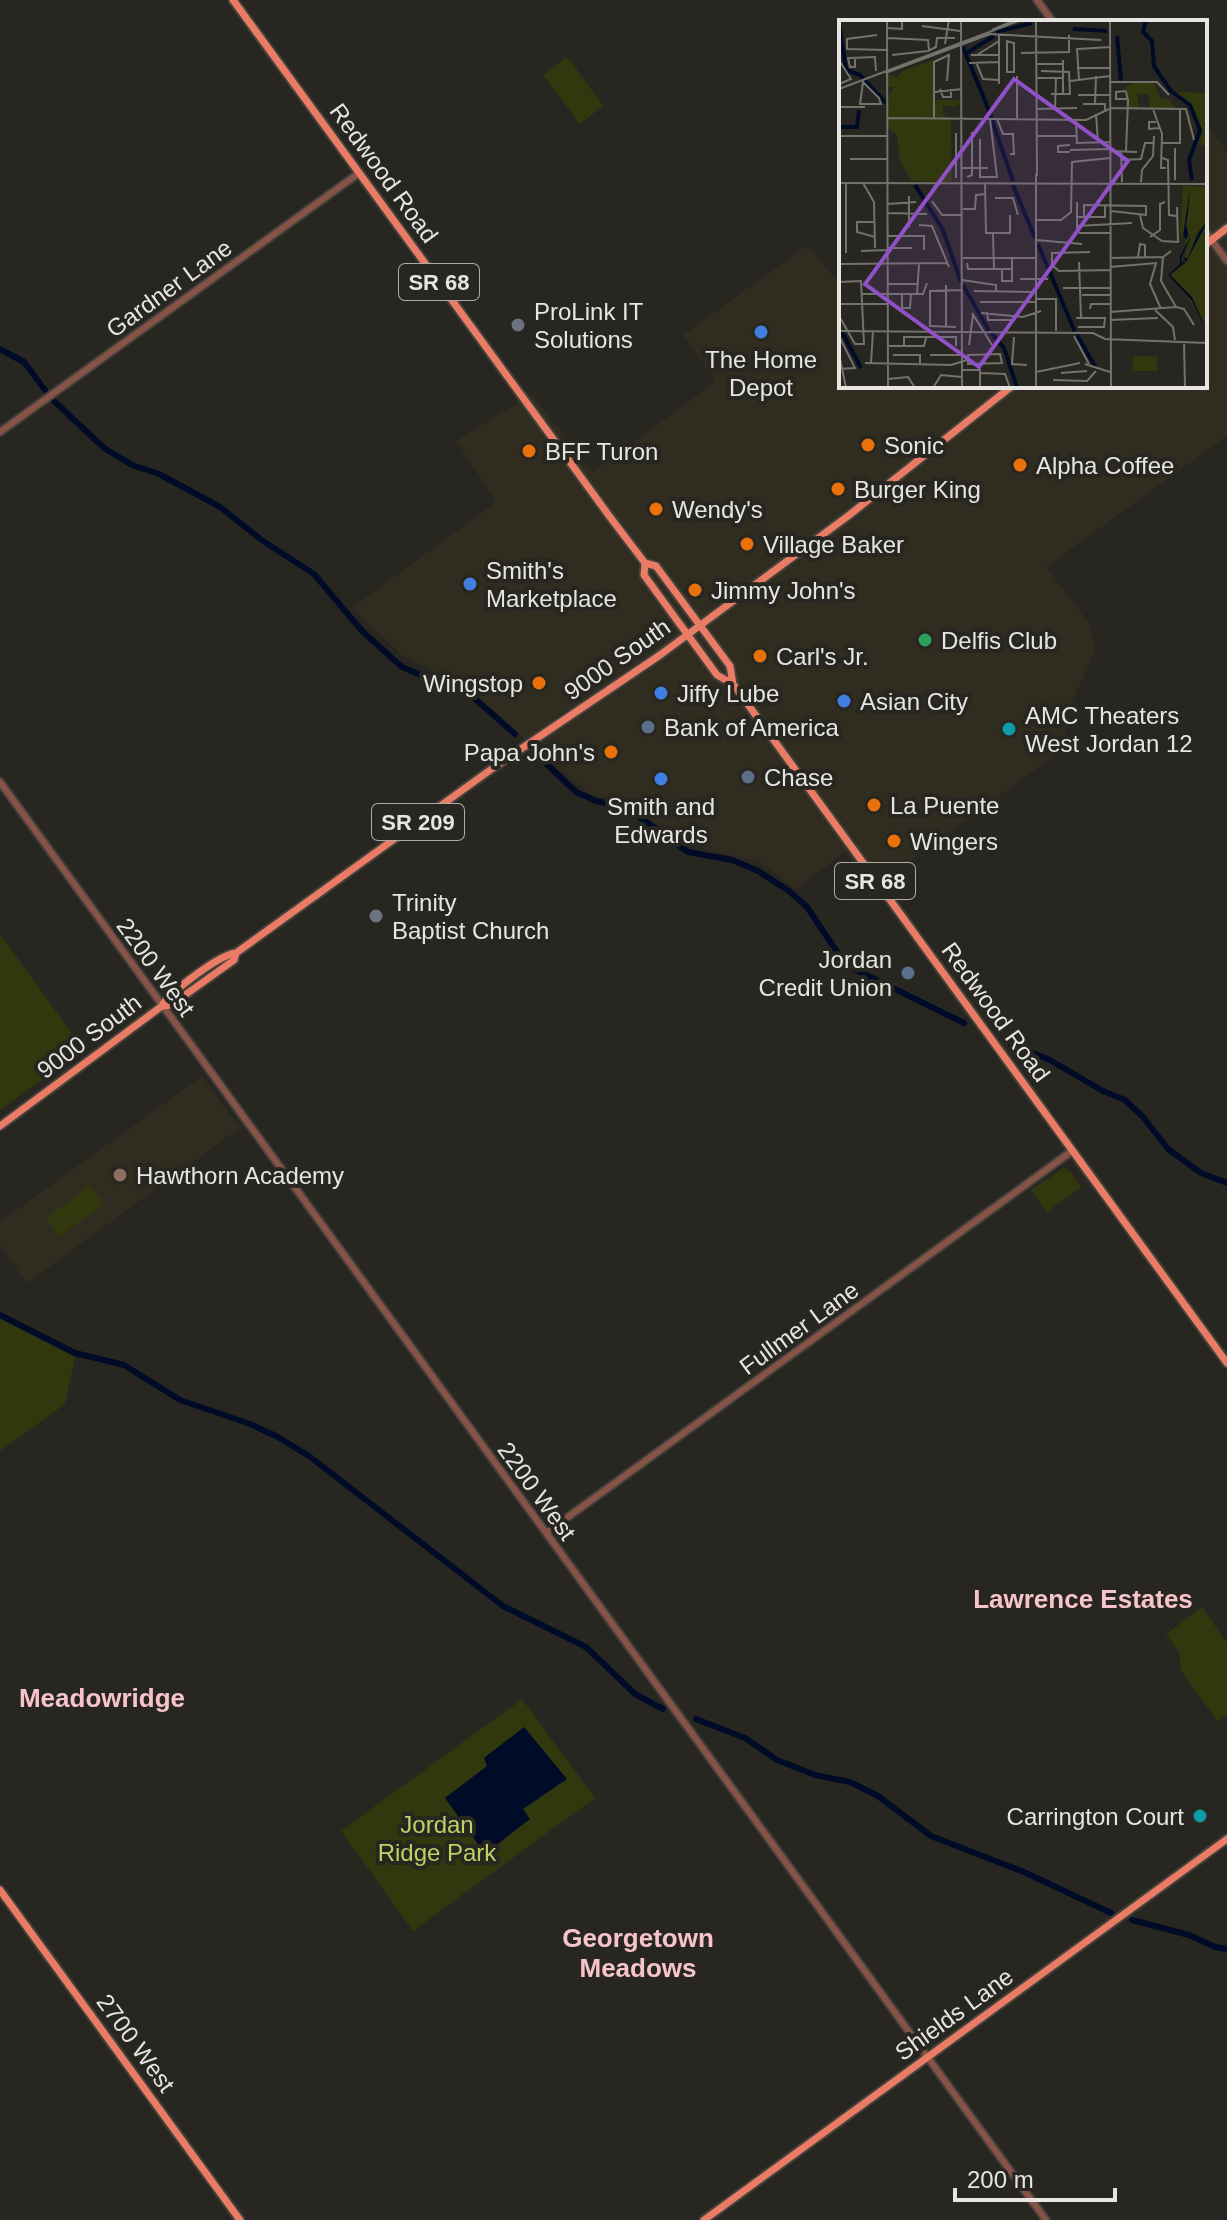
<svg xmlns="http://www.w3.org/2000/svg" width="1227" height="2220" font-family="Helvetica,sans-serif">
  <rect width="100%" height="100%" fill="#282620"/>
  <path fill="#302c20" d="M1205,121L1227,152V436L1046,567L1090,624L1095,651L1065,718V748L873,888L845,852L796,889L758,861L707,850L669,833L629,804L590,794L454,681L403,656L352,608L496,502L456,441L532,394L593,472L716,381L683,335L808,245L841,286V386H1205Z
    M202,1076L240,1128L27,1283L0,1245V1222Z"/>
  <path fill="#31380e" d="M565,58L570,60L603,106L580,124L543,75Z
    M0,934L84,1050L0,1110Z
    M1063,1168L1069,1170L1081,1187L1047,1212L1031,1190Z
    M90,1185L104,1204L59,1237L46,1218Z
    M0,1319L75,1357L65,1404L0,1451Z
    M1202,1607L1227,1643V1715L1218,1722L1181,1671L1179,1652L1166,1634Z
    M522,1699L595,1798L413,1931L341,1831Z"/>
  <path fill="#000c27" d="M524,1727L567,1779L523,1809L530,1819L485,1854L445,1798L487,1766L484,1758Z"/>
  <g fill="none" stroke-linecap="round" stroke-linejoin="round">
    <path stroke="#000c27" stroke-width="6" d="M0,349L24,362L45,390
      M54,401L104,448L132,465L159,474L220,507L263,541L314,574L362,631L402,667L473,697L515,734
      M538,756L576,792L596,801L625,807L688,852L732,860L758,871L789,891L807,907L839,955L856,970L964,1023
      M1011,1045L1048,1059L1103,1091L1125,1100L1143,1117L1168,1149L1201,1173L1227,1183
      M0,1315L75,1353L124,1365L180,1400L250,1424L276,1436L309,1456L503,1606L586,1647L635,1694L663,1709
      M696,1719L745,1738L777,1760L815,1775L850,1782L878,1796L931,1836L1024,1872L1111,1913
      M1132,1920L1189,1935L1215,1947L1227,1949"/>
    <g stroke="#43413b" stroke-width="10">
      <path id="minor" d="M1037,0L1053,22
        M1205,231L1227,261
        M0,432L359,173
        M0,782L1046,2220
        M546,1533L1072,1151"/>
    </g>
    <g stroke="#43413b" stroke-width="11">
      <path id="major" d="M233,0L610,517L645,563L656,566L730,666L733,684
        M1205,245L1227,228
        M645,563L644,575L717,675L733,684L741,695L1227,1363
        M162,1006L171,1005L234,960L236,953
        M0,1126L162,1006C168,993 222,953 236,953L493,768L660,655L848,516L1012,386
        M0,1890L240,2220
        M704,2220L1227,1839"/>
    </g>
    <use href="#minor" stroke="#885347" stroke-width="6"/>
    <use href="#major" stroke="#ea7c65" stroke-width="7"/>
  </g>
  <g fill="#6b7280" stroke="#282620" stroke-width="3">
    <circle cx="518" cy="325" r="8"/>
    <circle cx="376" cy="916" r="8"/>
  </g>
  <g fill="#3f7fe0" stroke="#282620" stroke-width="3">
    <circle cx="761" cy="332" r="8"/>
    <circle cx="470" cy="584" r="8"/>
    <circle cx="661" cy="693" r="8"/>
    <circle cx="844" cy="701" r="8"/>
    <circle cx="661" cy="779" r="8"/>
  </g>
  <g fill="#e8710a" stroke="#282620" stroke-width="3">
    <circle cx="868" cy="445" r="8"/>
    <circle cx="529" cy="451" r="8"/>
    <circle cx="1020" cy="465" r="8"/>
    <circle cx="838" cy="489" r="8"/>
    <circle cx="656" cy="509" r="8"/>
    <circle cx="747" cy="544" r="8"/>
    <circle cx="695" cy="590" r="8"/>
    <circle cx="760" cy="656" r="8"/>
    <circle cx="539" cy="683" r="8"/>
    <circle cx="611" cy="752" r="8"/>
    <circle cx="874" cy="805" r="8"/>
    <circle cx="894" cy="841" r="8"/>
  </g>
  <circle fill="#2e9e5b" stroke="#282620" stroke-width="3" cx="925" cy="640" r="8"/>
  <g fill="#5c6f8a" stroke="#282620" stroke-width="3">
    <circle cx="648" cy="727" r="8"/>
    <circle cx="748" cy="777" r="8"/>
    <circle cx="908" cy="973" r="8"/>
  </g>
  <g fill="#0f9aa8" stroke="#282620" stroke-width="3">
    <circle cx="1009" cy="729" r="8"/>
    <circle cx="1200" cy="1816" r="8"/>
  </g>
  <circle fill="#8d6e63" stroke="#282620" stroke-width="3" cx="120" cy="1175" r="8"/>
  <g text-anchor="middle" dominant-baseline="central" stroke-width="8" stroke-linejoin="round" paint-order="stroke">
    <g fill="#282620" stroke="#adaca7" stroke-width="2">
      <rect x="399" y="264" width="80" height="36" rx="6"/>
      <rect x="372" y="804" width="92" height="36" rx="6"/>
      <rect x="835" y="863" width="80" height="36" rx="6"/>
    </g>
    <g font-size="22" font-weight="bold" fill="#e6e5e1">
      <text x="439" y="282">SR 68</text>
      <text x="418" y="822">SR 209</text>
      <text x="875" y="881">SR 68</text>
    </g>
    <g font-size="24" fill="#e6e5e1" stroke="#282620">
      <text transform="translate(384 173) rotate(54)">Redwood Road</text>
      <text transform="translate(169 288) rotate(-36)">Gardner Lane</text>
      <text transform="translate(617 659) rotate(-35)">9000 South</text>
      <text transform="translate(156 967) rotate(54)">2200 West</text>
      <text transform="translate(996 1012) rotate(54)">Redwood Road</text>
      <text transform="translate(89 1036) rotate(-37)">9000 South</text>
      <text transform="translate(799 1328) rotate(-36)">Fullmer Lane</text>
      <text transform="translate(537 1491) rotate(54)">2200 West</text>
      <text transform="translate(954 2014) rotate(-36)">Shields Lane</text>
      <text transform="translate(136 2043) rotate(54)">2700 West</text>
    </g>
    <g font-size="24" fill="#e6e5e1" stroke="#282620" text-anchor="start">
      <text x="534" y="311">ProLink IT<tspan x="534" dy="28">Solutions</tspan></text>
      <text x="761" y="359" text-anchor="middle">The Home<tspan x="761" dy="28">Depot</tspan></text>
      <text x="884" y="445">Sonic</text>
      <text x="545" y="451">BFF Turon</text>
      <text x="1036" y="465">Alpha Coffee</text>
      <text x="854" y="489">Burger King</text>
      <text x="672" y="509">Wendy's</text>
      <text x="763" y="544">Village Baker</text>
      <text x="486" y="570">Smith's<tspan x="486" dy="28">Marketplace</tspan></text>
      <text x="711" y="590">Jimmy John's</text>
      <text x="941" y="640">Delfis Club</text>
      <text x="776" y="656">Carl's Jr.</text>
      <text x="523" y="683" text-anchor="end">Wingstop</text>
      <text x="677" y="693">Jiffy Lube</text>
      <text x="860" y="701">Asian City</text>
      <text x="1025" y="715">AMC Theaters<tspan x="1025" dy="28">West Jordan 12</tspan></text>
      <text x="664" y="727">Bank of America</text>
      <text x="595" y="752" text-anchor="end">Papa John's</text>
      <text x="764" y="777">Chase</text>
      <text x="890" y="805">La Puente</text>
      <text x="661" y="806" text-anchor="middle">Smith and<tspan x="661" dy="28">Edwards</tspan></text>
      <text x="910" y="841">Wingers</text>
      <text x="392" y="902">Trinity<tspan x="392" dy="28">Baptist Church</tspan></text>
      <text x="892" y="959" text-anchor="end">Jordan<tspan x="892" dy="28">Credit Union</tspan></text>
      <text x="136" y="1175">Hawthorn Academy</text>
      <text x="1184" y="1816" text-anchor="end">Carrington Court</text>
    </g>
    <g font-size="24" fill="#bdd165" stroke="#282620">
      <text x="437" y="1824">Jordan<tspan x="437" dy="28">Ridge Park</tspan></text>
    </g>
    <g font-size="26" font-weight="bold" fill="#f8c4cc" stroke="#282620">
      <text x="1083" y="1599">Lawrence Estates</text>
      <text x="102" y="1698">Meadowridge</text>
      <text x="638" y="1938">Georgetown<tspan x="638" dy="30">Meadows</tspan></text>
    </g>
  </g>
  <g transform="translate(839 20)">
    <rect width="368" height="368" fill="#282620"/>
    <path d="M94,40L95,80H122L118,86H104V95L112,99L113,162L73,161L61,142L58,115L49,108V77L55,67H49V54L58,58L63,51ZM294,63H315L322,79L331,80L336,88H311L310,74H298L300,88H290L286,67ZM335,72L368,73V125H359L363,113L353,86ZM344,165L368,167V305L331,253L345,244L348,227L341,212ZM294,336H318L319,351H294Z" fill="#31380e"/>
    <path d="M351,168L349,193L347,205L351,220L342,238L343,243L347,241L344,239L349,237L359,213L368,201V203L347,242L331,255L353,277L368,312L353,281L329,255L341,244V236L350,220L349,214L347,220L344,216Z" fill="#000c27"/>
    <path fill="none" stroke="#000c27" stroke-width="4" d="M307,0L304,12L313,21L315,46L332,71L351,85L361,110L350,140L353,160M0,2L7,50L21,55L47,83M234,9L268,11M157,12L193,3M278,16L282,61M124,27L153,98M126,34L155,16M153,100L174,161M0,107H18L20,90M76,165L104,210L122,262M174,165L196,218M199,224L236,312M124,265L150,311M3,312L22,348M152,313L165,328L178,368M238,315L257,348"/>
    <path fill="none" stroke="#74726d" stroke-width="2" d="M48,0L49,368M122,0L123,368M197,0L198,156M271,0L272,368M83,6L121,11M48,8L63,9V0M153,10L176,0M38,15L8,19V29L48,30M160,15V64M48,18L89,20L90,30M167,21L175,23V52H168V22M106,24L110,0M238,28L240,60M239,29L271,27M182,33L230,32V15M53,35L89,31L97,27L98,18H116M132,35H161M138,35L160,21M16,38V47H11L9,38H10L36,37L37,51M0,40L12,59L0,64M137,42L144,59L160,60M130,43L160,42M198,44H224M238,48H271M202,51L230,52L231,74H212M49,52L151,14L262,20M198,58H224M231,61L271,56M24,62L40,78L42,84H21ZM271,62H318L330,75M0,69L182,0M101,69L104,77H112V69M96,72L123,69M224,74V40M239,75H271M244,84H266V90M256,84L257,56M0,87H26M271,88L347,89L355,120M197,89L238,88M216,89L217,58M314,89L323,114L322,148H327M257,94L259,122M48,98L247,100L270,89M95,99V42L110,35L108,61M158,99L164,114H174L175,134H171M178,99V56M237,100L238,123L271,122M317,102H310V109L320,108M0,116H48M197,116H238M141,119V157H158L151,99M323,123H341V89M231,125L219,126V132H231M231,130L271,129M271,131L298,132M282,131L283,162M287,132L289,81V80L287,72L286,71L277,72V79H289M323,138L329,140L330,195L338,196M11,139H48M283,140L302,139L306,123H315M123,148H149M197,154V368M128,157L133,155V112M117,158V113M336,160V128M302,162L303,150L314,136L315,116M0,163L368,164M7,163V233M24,163L35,182L36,228M146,164L147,213H171V195M156,178H174L179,195M93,181L103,195H123M238,182V209M48,184L77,182M124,189H136L137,175L147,174M48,193L88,194M301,195L304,208L323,221L339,222L338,187M238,197H266V185M245,197V185L307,186V195L272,191M197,200H222L232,192L233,142L271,138M36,202H18V212L36,217M80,205L93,206L110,247M238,206L293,203M70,207V176M240,213H271M154,214L155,249M49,216H85V230M311,217L321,210V184L326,182M197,220L243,224M48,228H73M22,231L48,230M251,232L213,233V245L220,251L271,250M299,237L301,224L306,225V237M324,237L322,261L337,287M124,238H197M271,238L324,237L332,231M240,242L242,298M128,243L129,249H173M0,244L109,243M271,247L317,243L311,264L322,289M163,249V261H173V238M181,259H209M123,260L157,265V271M0,262L22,261L25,324H16L0,296M48,264H78M107,265V306M224,268H271M135,271L197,272M22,274H84L88,263M63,274V288H71L72,274M78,274L80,244M243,275H271M197,279H217V311M141,282H197M0,284H48M251,289L252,284H271M316,290L334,307L336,320M148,292L149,300H176M271,292L337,287L345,289L355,305M133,293L153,325M142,293L184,297L202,291M237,298H266L265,307H239M271,300L319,298M117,307L91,306V271L122,270M0,311L254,313L266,319L368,323M0,316L16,348L0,349M235,316L250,344M175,317L173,344L188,345M345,322L346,368M130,325L134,295M50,326H85L87,318M65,326V317H117V326M0,334L7,368M54,335H81V344M91,335H123M129,335L161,334L163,343L129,344ZM26,343L112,345L128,340M32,343L34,311M246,344L271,352M123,350H141V368M197,352L241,343M141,353L166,354L171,368M222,353L248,351M49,359L69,357L76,368M214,360L248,361L257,351M240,367H272M94,368L102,355L123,357"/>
    <path fill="#9051c6" fill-opacity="0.15" stroke="#9051c6" stroke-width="4" d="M175,59L289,141L140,347L26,264Z"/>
    <rect width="368" height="368" fill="none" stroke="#e6e5e1" stroke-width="4"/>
  </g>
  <path d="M955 2188v12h160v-12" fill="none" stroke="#e6e5e1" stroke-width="4"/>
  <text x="967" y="2188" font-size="24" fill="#e6e5e1" stroke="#282620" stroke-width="6" paint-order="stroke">200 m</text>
</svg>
